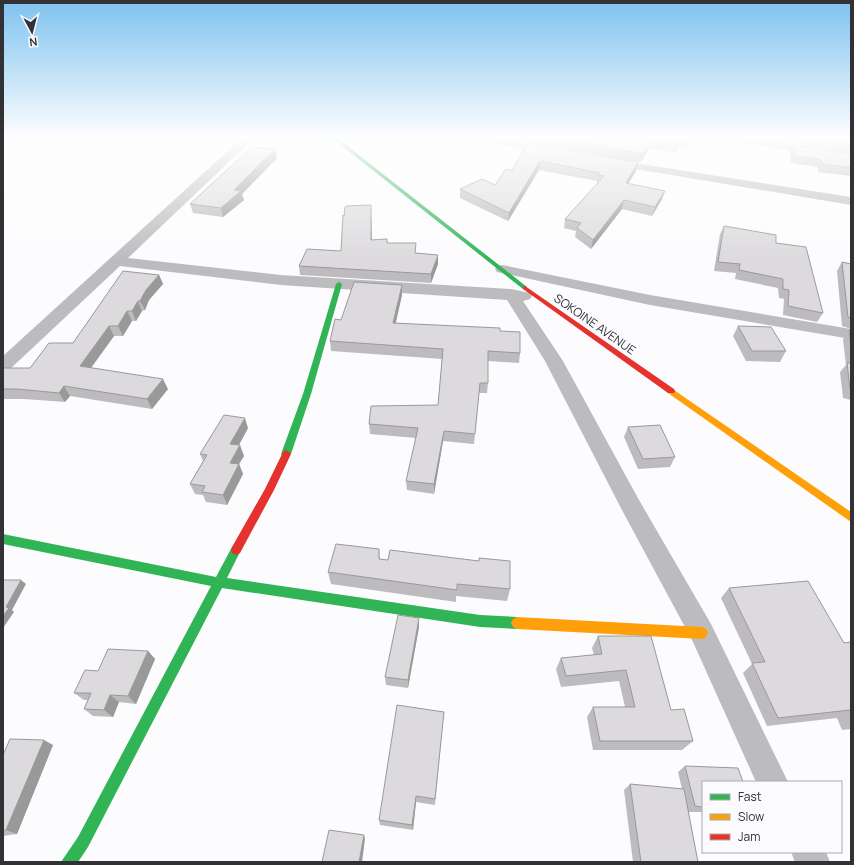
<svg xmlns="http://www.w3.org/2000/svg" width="854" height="865" font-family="Manrope,sans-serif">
  <rect width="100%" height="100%" fill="#fcfcfe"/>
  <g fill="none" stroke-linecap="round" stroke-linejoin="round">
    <path fill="#bcbbbd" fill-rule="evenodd" d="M242,138H254L128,258L281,275L511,289L530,293L532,296L530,299L523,301L563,361L639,500L711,624L788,782H756L693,642L623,512L545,361L507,300L281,285L120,266L9,370L3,372V356Z
      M476,138H500L553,149L559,152L553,155L481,141Z
      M726,138H754L851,154V160L731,141Z
      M610,159L851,197V205L606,164L604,162L606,160Z
      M502,265L650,295L851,329V339L650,305L497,272L495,269L497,266Z
      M791,852H826L830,862H795Z"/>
    <path fill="#30b455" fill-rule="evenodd" d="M332,138H337L527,287V289H523Z
      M339,282L342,284L311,394L291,454L289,456H283L281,454L303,394L336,284Z
      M3,534L216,577L232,547L236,545L240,547L241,550L227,578L480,615L517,617L521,619L523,623L521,627L517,629L480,627L222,588L88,847L78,862H61L78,837L211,586L3,544Z"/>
    <path fill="#ff9f0a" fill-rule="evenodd" d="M671,388L851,512V522L668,393L667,391Z
      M517,617L702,627L706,629L708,633L706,637L702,639L517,629L513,627L511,623L513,619Z"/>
    <path fill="#e5322d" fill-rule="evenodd" d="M525,286L674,389L675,391L674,393H668L523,289V287Z
      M286,450L289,452L291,454L274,490L240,553L236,555L232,553L231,550L232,547L265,489L283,452Z"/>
  </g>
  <path fill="#bdbbbd" d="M508,138H690L686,148L679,147L677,153L649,148L641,162Z
    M790,138H851V153L790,142Z
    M528,143L636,171L628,183L662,199L652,216L622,209L591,249L575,237L576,231L564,228L565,219L597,184V181L539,170L508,221L460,198V189L495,185L512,170Z
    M794,145L851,154V176L818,172V167L791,163L790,152Z
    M275,149L277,158L242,194L244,200L223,217L193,213L190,204Z
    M371,213L372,240L387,239V243L416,253L438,264L431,283L300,275L299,266L341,251L344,216Z
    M724,226L776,243L823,313L817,322L783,315L784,299L779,298L778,288L735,279L736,273L714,271L720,234Z
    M842,262L851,264V329L842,326L837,271Z
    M159,275L163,284L149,300L145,310L142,311L136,321H132L123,336H114L91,368L168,389L152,409L70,396L65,402L24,399H3V368H30L73,343Z
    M402,295L396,323L500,331L520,353L519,363L488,361V383L487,393H479L474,444L443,441L434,494L407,490L406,481L416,438L370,434L369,424L438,405L442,359L331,351L330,341Z
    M738,326L786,351L780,362L746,361L733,336Z
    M849,330H851V400L843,398L840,372L846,365L843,339Z
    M628,427L675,457L670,467L638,469L624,437Z
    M248,428L239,445L244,456L239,464L243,474L227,505L206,502L203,495L195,494L190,484L203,461L200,454Z
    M379,549L380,560H388L479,561L510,589L507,601L456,596V602L331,584L328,572Z
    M729,588L844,643L851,642V729L842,730L837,718L767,726L743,673L752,664L721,598Z
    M419,618V627L408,688L386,685L385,677Z
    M598,636L671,710L693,741L682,750H593L587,717L593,707H625L619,681L561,687L556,669L561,658L594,655L592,648Z
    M148,651L155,659L136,704L119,702L113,717L93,716L84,709L88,700H84L74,693L98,671Z
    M444,712L435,805L416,802L413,830L380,825L379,820Z
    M53,745L17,834L3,836V755Z
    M685,766L703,782V812H688L698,862H633L624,790L630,784L682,789L678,772Z"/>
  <path fill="#9a999a" d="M651,141L649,148L641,162L643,154Z
    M275,149L277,158L242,194L244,200L223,217L221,208L234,190Z
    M540,161L539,170L508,221L509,213Z
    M638,162L636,171L624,191L626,183Z
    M665,191L662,199L652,216L655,207Z
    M624,200L622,209L591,249L593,240Z
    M371,205V213L372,248L371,240Z
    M438,255V264L431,283V274Z
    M159,275L163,284L149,300L145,310L140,301L146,290Z
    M402,285V295L393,333V323Z
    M138,301L142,311L136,321L132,311Z
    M127,311L132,321L123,336L118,326Z
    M109,326L114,336L85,376L80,366Z
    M163,379L168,389L152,409L147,399Z
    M64,386L70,396L65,402L59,393Z
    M245,418L248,428L234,454L230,444Z
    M444,431L443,441L434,494V484Z
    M240,445L244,456L239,464L243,474L227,505L223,495L230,463Z
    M21,580L26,584L12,610L14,612L3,628V616L6,607Z
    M419,618V627L408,688V680Z
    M148,651L155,659L136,704L128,696Z
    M110,695L119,702L113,717L104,710Z
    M44,740L53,745L17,834L6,830Z
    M416,796V802L413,830L412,825Z
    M364,835L365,839L362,862H359Z"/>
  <path fill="#dcdadc" stroke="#9a999a" d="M552,138H689L688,140L681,139L679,145L651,141L643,154Z
    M811,138H851V145Z
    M528,143L638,162L626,183L665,191L655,207L624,200L593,240L577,228L581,223L565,219L604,176L598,175L600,173L540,161L509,213L460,189L482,179L495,185L506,169L512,170Z
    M794,145L851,154V168L822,164L821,160L794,156Z
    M252,147L275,149L234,190L241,191L221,208L190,204Z
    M371,205V240L387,239V243H416L415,253L438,255L431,274L299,266L307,249L341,251L343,215L344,216L345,207L347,206Z
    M724,226L776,235V243L806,247L823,313L788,306L789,290L783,289V279L739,270L740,264L718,262Z
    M842,262L851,264V318L848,317Z
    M123,271L159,275L146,290L140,301H138L132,311H127L118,326H109L80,366L163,379L147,399L64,386L59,393L17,389H3V368H30L49,343H73Z
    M354,282L402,285L393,323L500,328V331L520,332V353L488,351V383H480L475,434L444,431L434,484L406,481L418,428L369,424L371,406L438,405L443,349L330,341L335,319L341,320Z
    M738,326L771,327L786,351H752Z
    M849,330H851V347Z
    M847,363H851V389H850Z
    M224,415L245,418L230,444L240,445L230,463L239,464L223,495L202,492L205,486L190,484L207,455L200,454Z
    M660,425L675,457L643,459L628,427Z
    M336,544L379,549V559L388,560L390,550L479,561V558L510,561V589L457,584V590L328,572Z
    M3,580H21L6,607L9,608L3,616Z
    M808,581L844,643L851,642V713L850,710L778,718L752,663L765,662L729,588Z
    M398,615L419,618L408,680L385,677Z
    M598,636H651L671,710L684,709L693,741H600L593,707H635L626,670L566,676L561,658L602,654Z
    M108,649L148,651L128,696L110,695L104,710L84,709L91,693H74L85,670L98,671Z
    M397,705L444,712L435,799L416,796L412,825L379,820Z
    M10,739L44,740L6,830L3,831V755Z
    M685,766L738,768L743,782H703V807L695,806Z
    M630,784L684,789L698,862H641Z
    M329,830L364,835L359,862H322Z"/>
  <linearGradient id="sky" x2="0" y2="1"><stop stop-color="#7ec2ef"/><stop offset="0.53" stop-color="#fefeff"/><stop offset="1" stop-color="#fefeff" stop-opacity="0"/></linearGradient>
  <rect width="854" height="260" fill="url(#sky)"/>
  <g text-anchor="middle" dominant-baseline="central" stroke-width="3.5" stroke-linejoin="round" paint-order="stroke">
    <g font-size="12" fill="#323135" stroke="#fbfbff">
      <text transform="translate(595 324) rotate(35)">SOKOINE AVENUE</text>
    </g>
  </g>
  <rect width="854" height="865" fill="none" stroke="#323135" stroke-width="8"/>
  <rect x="702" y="781" width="140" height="72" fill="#fbfbff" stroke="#abaaae"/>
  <rect x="710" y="794" width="20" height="6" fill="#30b455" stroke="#abaaae"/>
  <text x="738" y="801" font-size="12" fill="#323135">Fast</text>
  <rect x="710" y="814" width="20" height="6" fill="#ff9f0a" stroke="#abaaae"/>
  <text x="738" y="821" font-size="12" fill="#323135">Slow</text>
  <rect x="710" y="834" width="20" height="6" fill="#e5322d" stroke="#abaaae"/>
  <text x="738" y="841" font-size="12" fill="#323135">Jam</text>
  <g transform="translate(32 32) rotate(173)" stroke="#fbfbff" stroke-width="3" paint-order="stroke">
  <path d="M0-3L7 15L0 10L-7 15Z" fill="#323135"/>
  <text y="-6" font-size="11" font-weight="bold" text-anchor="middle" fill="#323135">N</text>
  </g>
</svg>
